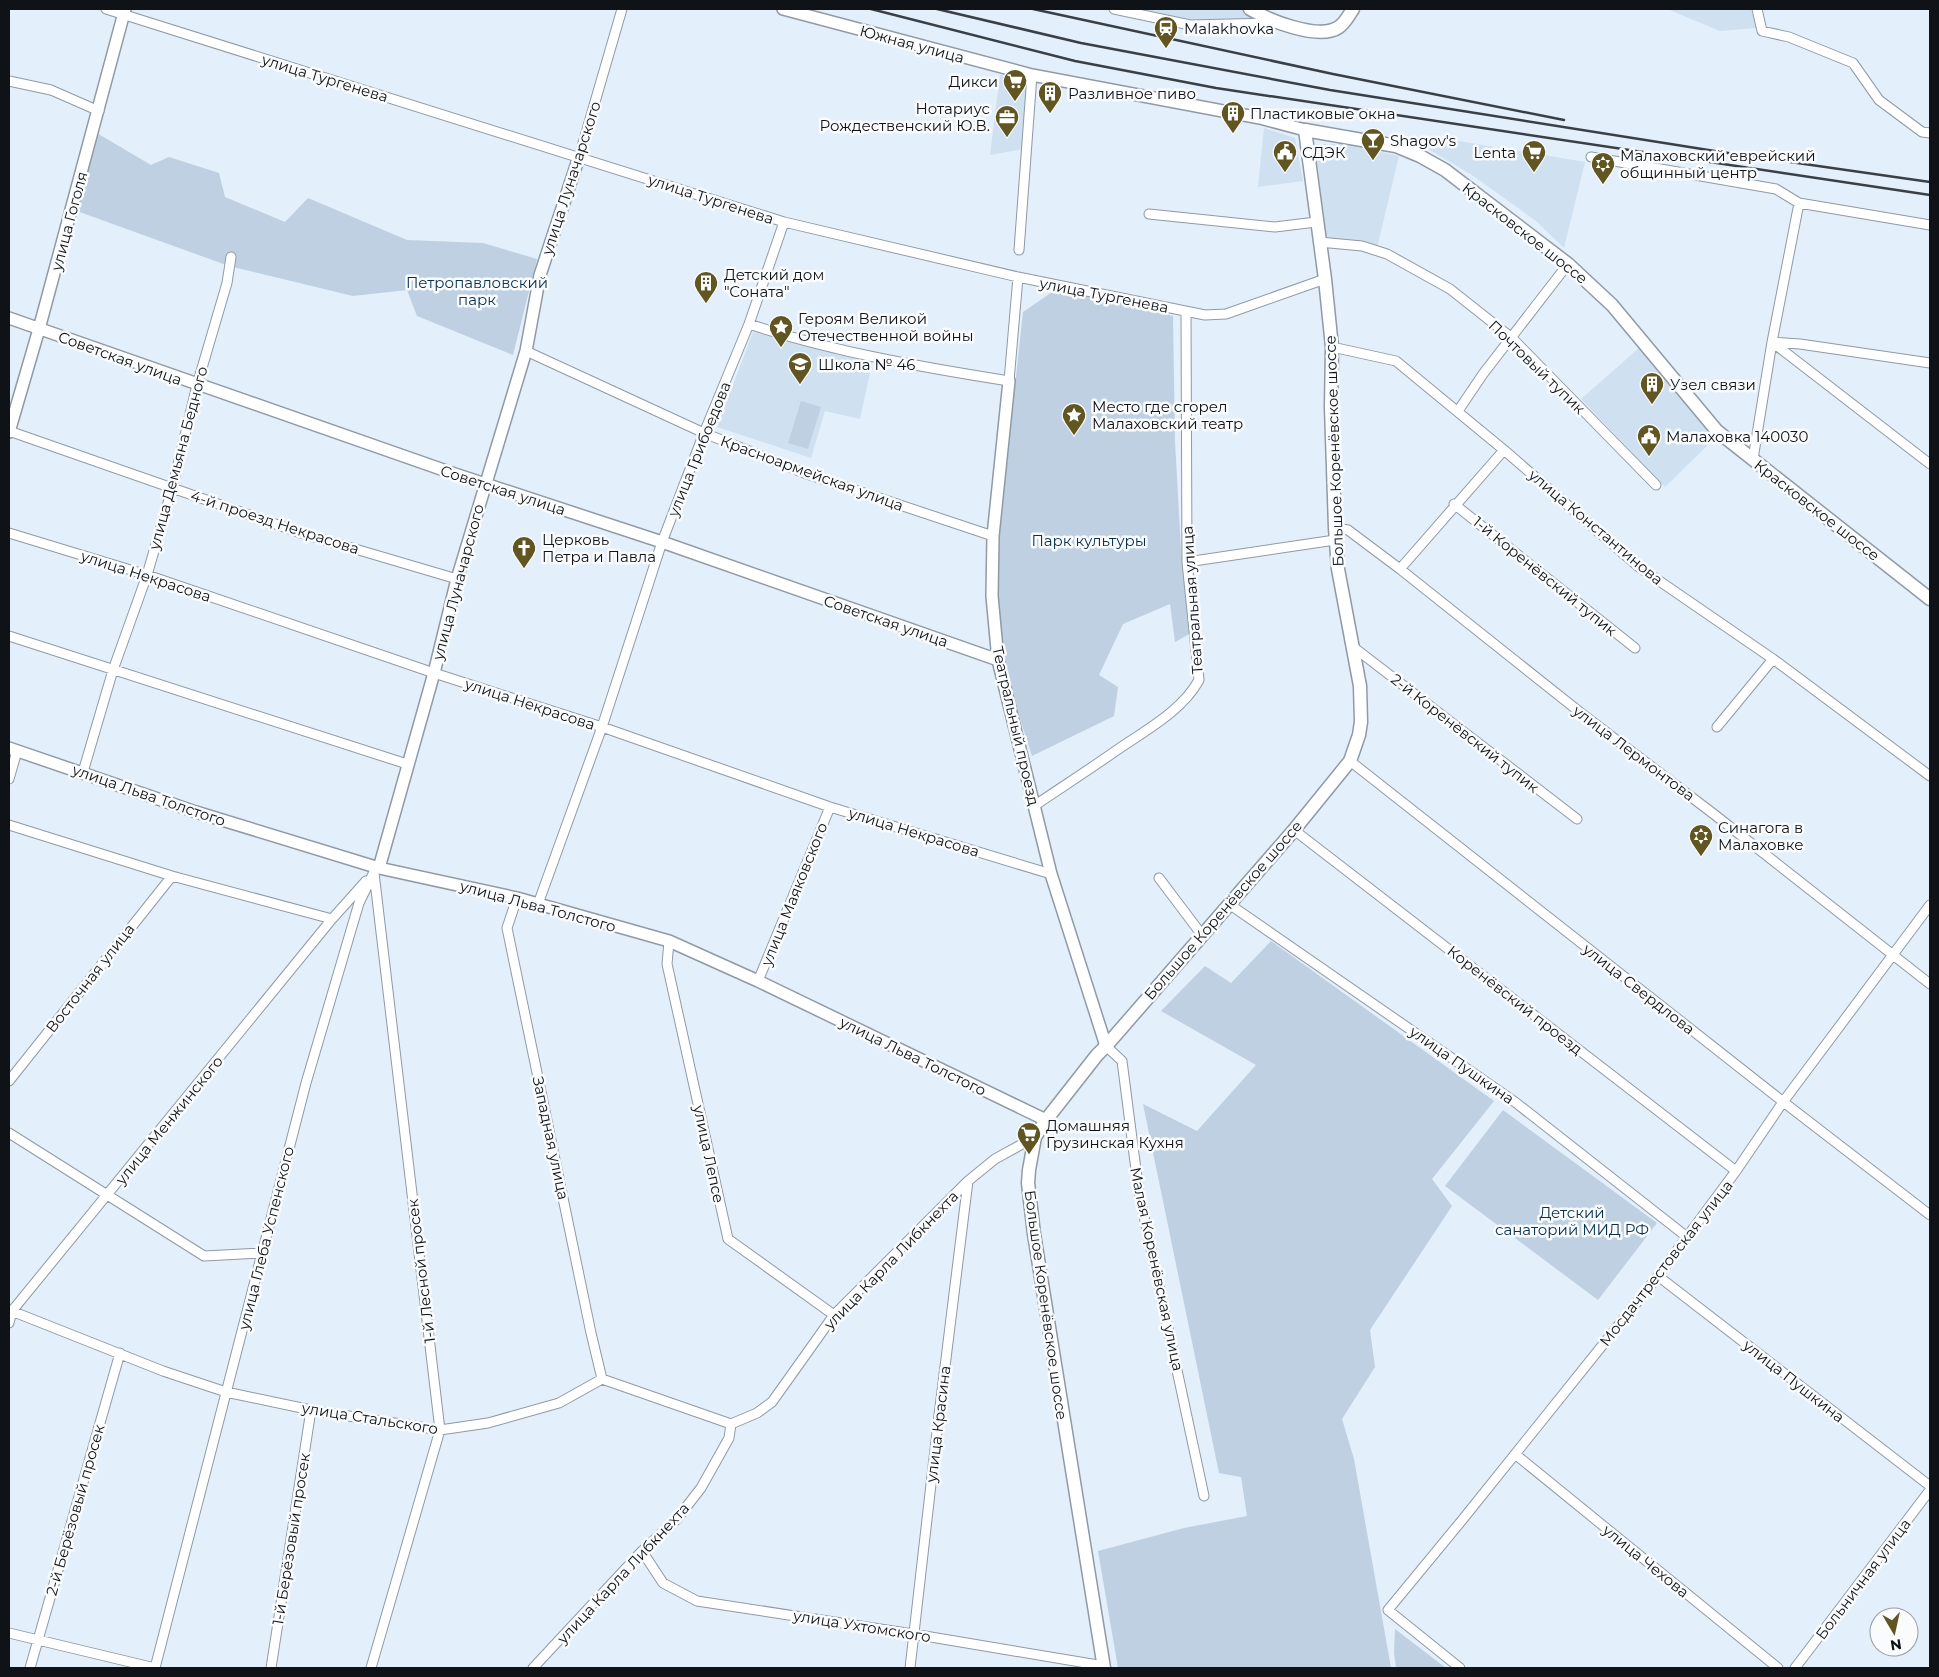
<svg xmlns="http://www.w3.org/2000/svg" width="1939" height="1677" font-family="Montserrat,sans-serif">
  <rect width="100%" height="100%" fill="#e3effb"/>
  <path fill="#cfe0f1" d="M1125,9H1243L1262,22L1190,23Z
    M1667,9H1751L1756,28L1720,31Z
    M1000,75L1027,80L1023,149L990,155Z
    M1264,128L1295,138L1303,181L1258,187Z
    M1429,136L1585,162L1564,248L1536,221L1472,175L1425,147Z
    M1315,144H1344L1399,156L1377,248L1325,239Z
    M753,332L873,359L860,419L825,411L811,458L717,427Z
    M1639,348L1716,437L1665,487L1581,399Z"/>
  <path fill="#bed0e1" d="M95,132L151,165L169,157L219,173L225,197L285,222L308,198L407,240L483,243L537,259L513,355L417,316L407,290L353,296L229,266L74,210Z
    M1058,288L1173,316L1175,442L1181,549L1191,633L1175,642L1170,604L1123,624L1099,675L1118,687L1114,716L1032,756L1006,675L996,612L999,532L1023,312Z
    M801,401L821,407L808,449L788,443Z
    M1271,941L1494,1101L1432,1179L1452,1206L1370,1330L1375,1367L1342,1419L1354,1459L1391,1668H1118L1098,1551L1184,1528L1247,1516L1241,1477L1219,1473L1143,1104L1197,1131L1256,1065L1161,1011L1205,966L1231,983Z
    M1503,1110L1657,1223L1598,1300L1445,1186Z
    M1395,1629L1446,1668H1396L1394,1653Z"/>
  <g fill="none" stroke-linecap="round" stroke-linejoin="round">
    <g stroke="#8f9aa5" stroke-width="11">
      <path id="minor" d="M106,9L784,222L1018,277L1205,315L1226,314L1325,279
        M1114,9L1190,25L1275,23
        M1757,9L1762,31L1789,37L1853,63L1879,100L1922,132L1930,133
        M9,81L51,90L99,111
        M579,157L622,9
        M1591,157L1776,189L1799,203L1930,225
        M1149,214L1275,227L1316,222
        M1319,242L1362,246L1387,254L1450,289L1512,338L1656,485
        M1019,250L1032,75
        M749,324C834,352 921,367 1009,381L1018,277
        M1772,342L1930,464
        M1772,342L1800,344L1930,363
        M1332,347L1396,361L1504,450L1639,567L1773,659L1930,776
        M526,351L704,433L804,473L993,536
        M1458,411L1483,374L1568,264
        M9,431L301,533L457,579
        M1753,459L1772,342L1799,203
        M1454,504L1635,648
        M1335,528L1348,530L1400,569L1581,713L1715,815L1930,984
        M9,533L147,575L434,673L602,727L830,807L1051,874
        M1187,562L1335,540
        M1400,569L1504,450
        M9,636L407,764
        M1352,646L1577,819
        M1717,727L1773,659
        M1350,761L1777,1097L1930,1215
        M83,772L113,670L147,575L172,489L197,385L227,283L231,257
        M9,779L17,751
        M1034,806C1062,787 1090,769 1117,750C1146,730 1182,711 1199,680L1187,562L1186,311
        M9,825L172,876L332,919
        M1294,830L1736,1171
        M1159,878L1202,935
        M517,898L507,928L591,1333L602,1379
        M538,904L602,727L662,542L704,433L749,324L784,222
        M1229,904L1515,1102L1687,1237
        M669,941L667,964L728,1239L834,1315
        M758,981L830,807
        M1106,1046L1122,1061L1139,1193L1204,1496
        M9,1081L172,876
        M9,1133L204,1256L262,1253
        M1658,1276L1930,1486
        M9,1310L163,1371L226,1392L316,1411L440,1430L488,1423L559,1403L602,1379L731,1424
        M9,1323L12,1311L332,919L366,881
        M731,1424L757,1413L772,1402L834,1315L968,1181L995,1159L1035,1137
        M1515,1454L1778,1668
        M642,1551L663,1583L697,1601L913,1634L1104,1666
        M9,1633L155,1668L306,1083L359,903L374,872
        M30,1668L120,1353
        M271,1668L311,1410
        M371,1668L440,1430L374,873
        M533,1668L642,1551L676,1520L701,1488L729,1438L731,1424
        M910,1668L938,1423L968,1181
        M1460,1668L1388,1610L1463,1519L1658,1276L1736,1171L1783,1102L1930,905
        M1795,1668L1930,1490"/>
    </g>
    <g stroke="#8f9aa5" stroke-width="14">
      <path id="tertiary" d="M783,9L1032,75L1260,118L1305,130
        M9,318L455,474L662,542L998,660
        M1009,381L993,536L992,596L998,660L1051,874L1106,1046
        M9,432L39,329L125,9
        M9,748L196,812L379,868L517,898L669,941L758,981L1046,1120
        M379,868L434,673L457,579L526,351L540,275L579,157"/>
    </g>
    <g stroke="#8f9aa5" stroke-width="15">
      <path id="secondary" d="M1250,9C1268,20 1319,41 1339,27C1345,23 1349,15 1353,9
        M1104,1668L1034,1234L1028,1183L1029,1170L1035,1137L1046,1120L1097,1055L1106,1046L1294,830L1350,761L1359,735L1361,722L1360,686L1338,569L1335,528L1331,407L1332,347L1325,279L1305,130L1396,146L1420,156L1445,170L1568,264L1612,305L1717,431L1930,599"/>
    </g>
    <use href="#minor" stroke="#fff" stroke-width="9"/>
    <use href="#tertiary" stroke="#fff" stroke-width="11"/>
    <use href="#secondary" stroke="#fff" stroke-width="12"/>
    <path stroke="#393f44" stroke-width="2.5" d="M871,9L1075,61L1216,88L1930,195
      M937,9L1081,43L1330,90L1721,152L1930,182
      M1033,9L1333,74L1564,120"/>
  </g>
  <defs>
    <g id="station-pin" transform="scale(1.25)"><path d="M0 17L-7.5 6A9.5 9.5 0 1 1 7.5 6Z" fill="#615522" stroke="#f9fbfd"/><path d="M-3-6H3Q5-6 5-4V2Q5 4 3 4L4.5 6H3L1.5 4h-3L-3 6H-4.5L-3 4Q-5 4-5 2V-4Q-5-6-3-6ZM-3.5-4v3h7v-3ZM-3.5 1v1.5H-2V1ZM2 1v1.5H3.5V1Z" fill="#fff"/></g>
    <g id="supermarket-pin" transform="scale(1.25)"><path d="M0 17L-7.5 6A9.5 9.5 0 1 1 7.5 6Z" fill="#615522" stroke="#f9fbfd"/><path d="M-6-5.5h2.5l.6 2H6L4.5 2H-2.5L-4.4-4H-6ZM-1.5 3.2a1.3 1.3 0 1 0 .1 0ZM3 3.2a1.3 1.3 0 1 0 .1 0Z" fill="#fff"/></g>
    <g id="building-pin" transform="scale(1.25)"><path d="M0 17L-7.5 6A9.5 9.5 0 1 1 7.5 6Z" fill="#615522" stroke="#f9fbfd"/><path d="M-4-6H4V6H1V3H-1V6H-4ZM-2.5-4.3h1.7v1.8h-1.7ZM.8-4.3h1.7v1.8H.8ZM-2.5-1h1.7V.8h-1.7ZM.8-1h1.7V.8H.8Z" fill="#fff"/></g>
    <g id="office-pin" transform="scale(1.25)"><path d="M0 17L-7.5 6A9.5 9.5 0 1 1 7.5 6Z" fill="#615522" stroke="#f9fbfd"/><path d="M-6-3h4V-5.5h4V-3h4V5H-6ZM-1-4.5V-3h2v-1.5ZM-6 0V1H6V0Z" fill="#fff"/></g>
    <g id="bar-pin" transform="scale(1.25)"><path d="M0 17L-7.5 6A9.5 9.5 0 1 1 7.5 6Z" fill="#615522" stroke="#f9fbfd"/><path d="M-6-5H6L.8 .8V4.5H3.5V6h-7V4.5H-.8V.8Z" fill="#fff"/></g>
    <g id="civic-pin" transform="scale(1.25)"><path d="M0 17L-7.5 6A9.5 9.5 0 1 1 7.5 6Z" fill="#615522" stroke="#f9fbfd"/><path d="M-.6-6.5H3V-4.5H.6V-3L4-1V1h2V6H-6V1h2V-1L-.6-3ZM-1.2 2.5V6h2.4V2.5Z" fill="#fff"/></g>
    <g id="synagogue-pin" transform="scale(1.25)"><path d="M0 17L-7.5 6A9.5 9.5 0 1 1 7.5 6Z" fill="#615522" stroke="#f9fbfd"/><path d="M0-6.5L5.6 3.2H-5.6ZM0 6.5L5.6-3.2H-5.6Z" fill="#fff"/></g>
    <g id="sight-pin" transform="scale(1.25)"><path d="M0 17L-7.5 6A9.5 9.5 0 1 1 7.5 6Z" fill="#615522" stroke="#f9fbfd"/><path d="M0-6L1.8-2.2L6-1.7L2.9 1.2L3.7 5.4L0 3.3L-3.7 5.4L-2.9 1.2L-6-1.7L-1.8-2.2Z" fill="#fff"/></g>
    <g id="school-pin" transform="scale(1.25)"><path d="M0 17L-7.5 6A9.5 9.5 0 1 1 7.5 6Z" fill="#615522" stroke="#f9fbfd"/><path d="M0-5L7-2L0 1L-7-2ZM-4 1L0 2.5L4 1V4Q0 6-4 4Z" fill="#fff"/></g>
    <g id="church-pin" transform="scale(1.25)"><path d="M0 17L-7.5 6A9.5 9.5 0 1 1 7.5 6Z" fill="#615522" stroke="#f9fbfd"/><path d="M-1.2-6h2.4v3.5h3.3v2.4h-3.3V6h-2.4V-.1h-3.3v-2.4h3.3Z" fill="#fff"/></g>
  </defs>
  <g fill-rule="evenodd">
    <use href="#station-pin" x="1166" y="28"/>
    <use href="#supermarket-pin" x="1015" y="81"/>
    <use href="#building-pin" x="1050" y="93"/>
    <use href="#building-pin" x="1233" y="113"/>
    <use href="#office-pin" x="1007" y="117"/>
    <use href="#bar-pin" x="1373" y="140"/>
    <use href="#civic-pin" x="1285" y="152"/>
    <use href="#supermarket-pin" x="1534" y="152"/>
    <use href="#synagogue-pin" x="1603" y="164"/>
    <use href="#building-pin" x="706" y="283"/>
    <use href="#sight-pin" x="781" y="327"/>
    <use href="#school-pin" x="800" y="364"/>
    <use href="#building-pin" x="1652" y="384"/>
    <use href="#sight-pin" x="1074" y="415"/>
    <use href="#civic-pin" x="1649" y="436"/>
    <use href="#church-pin" x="524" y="548"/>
    <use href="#synagogue-pin" x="1701" y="836"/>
    <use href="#supermarket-pin" x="1029" y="1134"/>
  </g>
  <g text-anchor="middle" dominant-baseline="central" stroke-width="5" stroke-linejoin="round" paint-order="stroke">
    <g font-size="15" fill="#0f1317" stroke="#f9fbfd" text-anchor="start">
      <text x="1184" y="28">Malakhovka</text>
      <text x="998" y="81" text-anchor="end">Дикси</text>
      <text x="1068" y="93">Разливное пиво</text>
      <text x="990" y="108" text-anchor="end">Нотариус<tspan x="990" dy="17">Рождественский Ю.В.</tspan></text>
      <text x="1250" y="113">Пластиковые окна</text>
      <text x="1390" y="140">Shagov's</text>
      <text x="1302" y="152">СДЭК</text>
      <text x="1516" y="152" text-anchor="end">Lenta</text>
      <text x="1620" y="155">Малаховский еврейский<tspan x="1620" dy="17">общинный центр</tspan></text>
      <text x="724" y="274">Детский дом<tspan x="724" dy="17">"Соната"</tspan></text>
      <text x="798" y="318">Героям Великой<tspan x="798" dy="17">Отечественной войны</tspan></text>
      <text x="818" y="364">Школа № 46</text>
      <text x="1670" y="384">Узел связи</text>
      <text x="1092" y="406">Место где сгорел<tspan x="1092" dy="17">Малаховский театр</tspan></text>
      <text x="1666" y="436">Малаховка 140030</text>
      <text x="542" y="539">Церковь<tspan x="542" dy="17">Петра и Павла</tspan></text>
      <text x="1718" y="827">Синагога в<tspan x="1718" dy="17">Малаховке</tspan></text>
      <text x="1046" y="1125">Домашняя<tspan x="1046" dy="17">Грузинская Кухня</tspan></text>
    </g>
    <g font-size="15" fill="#0f1317" stroke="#f9fbfd">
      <text transform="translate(912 44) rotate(15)">Южная улица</text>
      <text transform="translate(325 78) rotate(17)">улица Тургенева</text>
      <text transform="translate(571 178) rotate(-72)">улица Луначарского</text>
      <text transform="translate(711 199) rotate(18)">улица Тургенева</text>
      <text transform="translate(69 221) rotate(-75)">улица Гоголя</text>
      <text transform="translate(1525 233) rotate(38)">Красковское шоссе</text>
      <text transform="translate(1104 295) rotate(11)">улица Тургенева</text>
      <text transform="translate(120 358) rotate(20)">Советская улица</text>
      <text transform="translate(1537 367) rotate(44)">Почтовый тупик</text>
      <text transform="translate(699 449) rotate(-68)">улица Грибоедова</text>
      <text transform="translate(1334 451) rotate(-92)">Большое Коренёвское шоссе</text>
      <text transform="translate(178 458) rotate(-75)">улица Демьяна Бедного</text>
      <text transform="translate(812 473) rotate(20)">Красноармейская улица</text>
      <text transform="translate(503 490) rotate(18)">Советская улица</text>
      <text transform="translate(1817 510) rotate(38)">Красковское шоссе</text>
      <text transform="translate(275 522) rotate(18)">4-й проезд Некрасова</text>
      <text transform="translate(1596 527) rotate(40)">улица Константинова</text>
      <text transform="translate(146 576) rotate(18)">улица Некрасова</text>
      <text transform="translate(1545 576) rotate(39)">1-й Коренёвский тупик</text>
      <text transform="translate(458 582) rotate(-75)">улица Луначарского</text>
      <text transform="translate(1192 600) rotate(-94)">Театральная улица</text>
      <text transform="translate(886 621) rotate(19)">Советская улица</text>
      <text transform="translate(530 704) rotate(18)">улица Некрасова</text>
      <text transform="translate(1016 726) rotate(77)">Театральный проезд</text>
      <text transform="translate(1465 733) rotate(38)">2-й Коренёвский тупик</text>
      <text transform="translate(1634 753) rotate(37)">улица Лермонтова</text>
      <text transform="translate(149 795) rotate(19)">улица Льва Толстого</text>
      <text transform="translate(914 832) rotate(17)">улица Некрасова</text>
      <text transform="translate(794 894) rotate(-68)">улица Маяковского</text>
      <text transform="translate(538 906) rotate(15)">улица Льва Толстого</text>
      <text transform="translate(1223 910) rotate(-49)">Большое Коренёвское шоссе</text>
      <text transform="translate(90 978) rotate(-52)">Восточная улица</text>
      <text transform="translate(1639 989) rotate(38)">улица Свердлова</text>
      <text transform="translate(1515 1000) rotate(38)">Коренёвский проезд</text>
      <text transform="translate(913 1056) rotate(26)">улица Льва Толстого</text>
      <text transform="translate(1462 1065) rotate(35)">улица Пушкина</text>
      <text transform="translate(169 1120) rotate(-51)">улица Менжинского</text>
      <text transform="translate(551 1138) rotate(78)">Западная улица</text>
      <text transform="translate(709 1154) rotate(78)">улица Лепсе</text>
      <text transform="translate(266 1238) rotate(-76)">улица Глеба Успенского</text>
      <text transform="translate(891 1260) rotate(-46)">улица Карла Либкнехта</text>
      <text transform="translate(1666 1263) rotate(-52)">Мосдачтрестовская улица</text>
      <text transform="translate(1157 1269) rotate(78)">Малая Коренёвская улица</text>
      <text transform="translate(421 1271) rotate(-97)">1-й Лесной просек</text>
      <text transform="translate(1046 1305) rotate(82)">Большое Коренёвское шоссе</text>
      <text transform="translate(1794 1381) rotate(38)">улица Пушкина</text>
      <text transform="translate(370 1418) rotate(9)">улица Стальского</text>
      <text transform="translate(938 1424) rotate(-83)">улица Красина</text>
      <text transform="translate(75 1510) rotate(-74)">2-й Берёзовый просек</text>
      <text transform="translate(291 1539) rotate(-81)">1-й Берёзовый просек</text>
      <text transform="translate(1646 1561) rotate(39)">улица Чехова</text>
      <text transform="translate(623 1573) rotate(-47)">улица Карла Либкнехта</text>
      <text transform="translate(1863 1579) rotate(-53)">Больничная улица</text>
      <text transform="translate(862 1626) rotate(9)">улица Ухтомского</text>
    </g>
    <g font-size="15" fill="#083150" stroke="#f9fbfd">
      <text x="477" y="282">Петропавловский<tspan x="477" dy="17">парк</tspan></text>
      <text x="1089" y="540">Парк культуры</text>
      <text x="1572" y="1212">Детский<tspan x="1572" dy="17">санаторий МИД РФ</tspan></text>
    </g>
  </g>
  <rect width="1939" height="1677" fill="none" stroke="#0f1317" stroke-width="20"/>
  <g transform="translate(1894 1632) rotate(171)"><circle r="24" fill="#f9fbfd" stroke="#9b9ea1"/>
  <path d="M0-4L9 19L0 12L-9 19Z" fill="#615522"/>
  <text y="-8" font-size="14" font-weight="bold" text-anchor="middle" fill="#0f1317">N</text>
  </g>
</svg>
